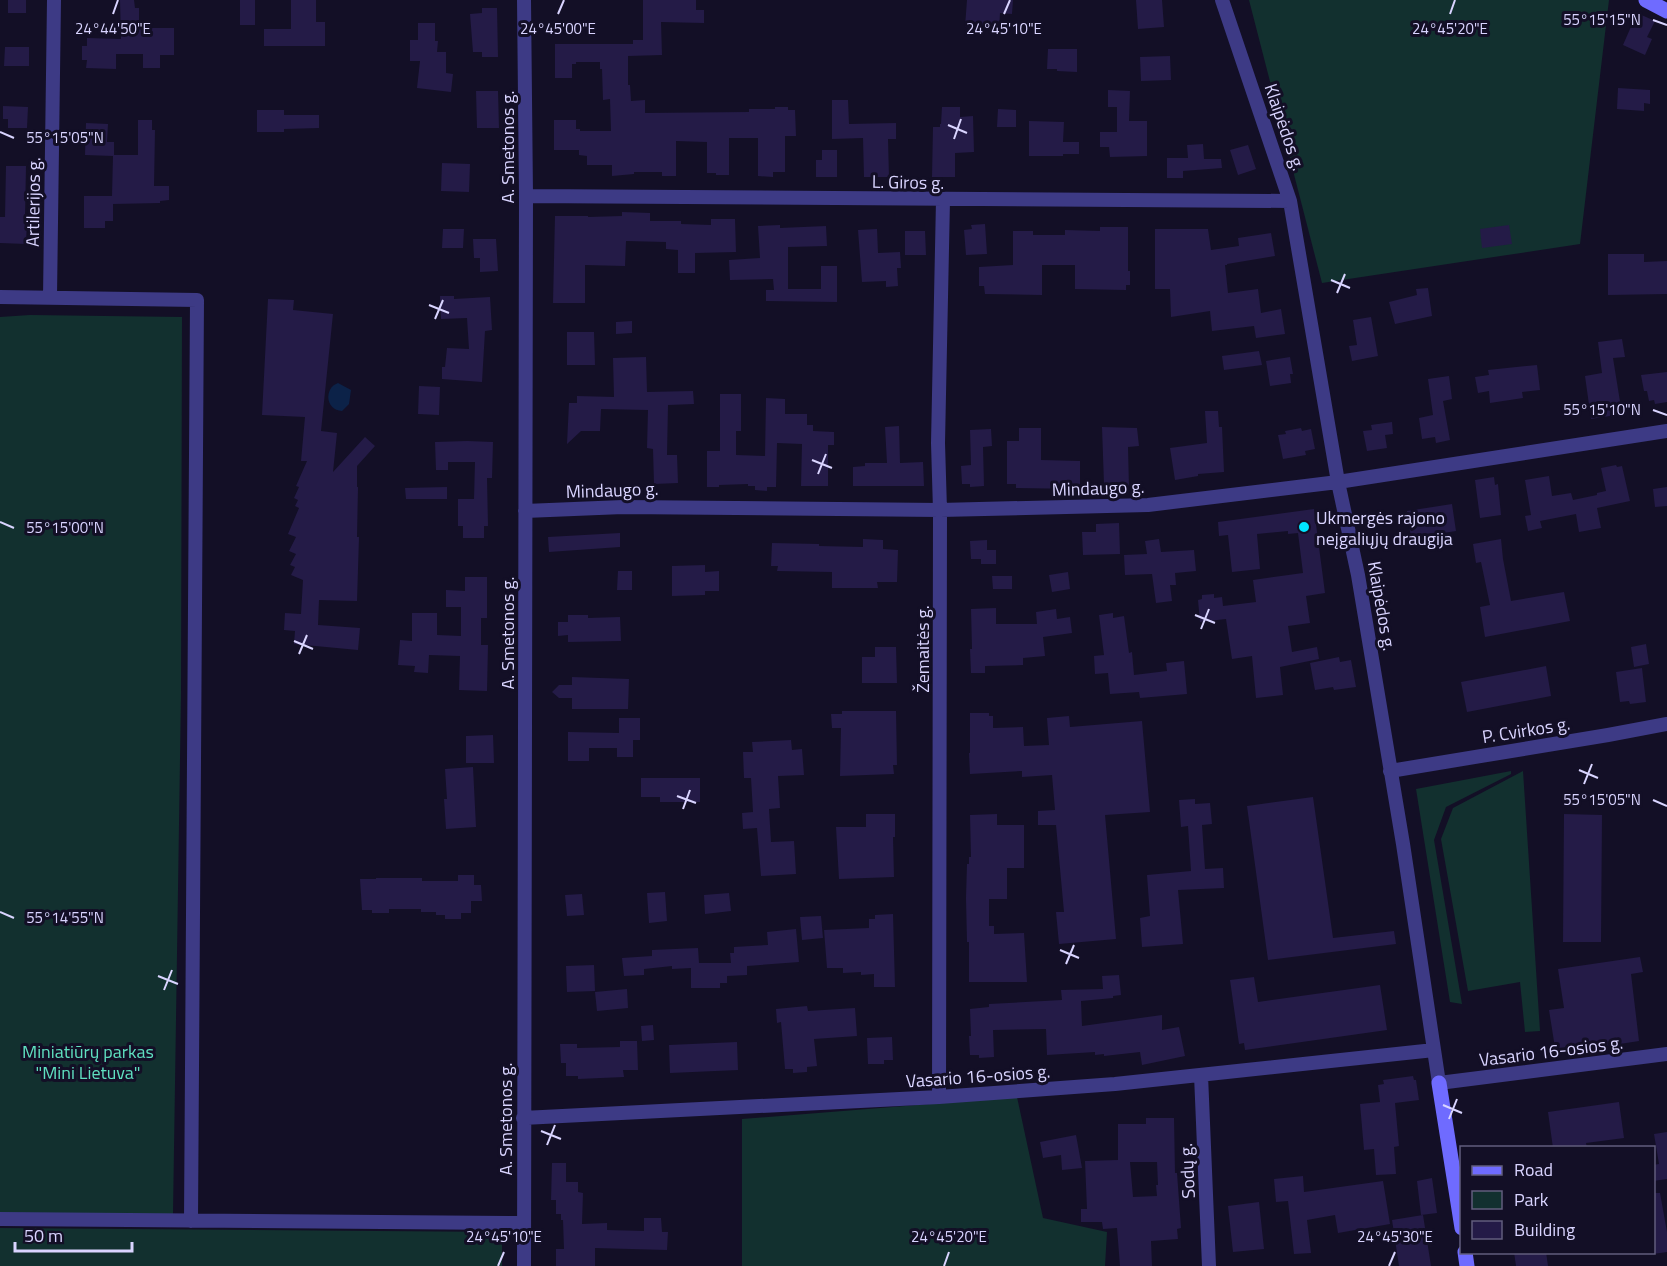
<svg xmlns="http://www.w3.org/2000/svg" width="1667" height="1266" font-family="'Titillium Web',sans-serif">
  <rect width="100%" height="100%" fill="#130f26"/>
  <path fill="#12302f" d="M1249,0H1609L1580,244L1322,283Z
    M30,315L182,317L181,695L173,1214H0V317Z
    M1511,771V774L1446,807L1434,840L1462,1004L1450,1002L1416,789Z
    M1523,771L1540,1031L1525,1032L1520,982L1468,991L1441,839L1453,808Z
    M1017,1097L1043,1218L1107,1232L1105,1266H742V1119Z
    M0,1228L502,1232V1266H0Z"/>
  <path fill="#0c2248" d="M338,383L351,390L349,404L342,411C325,410 324,388 338,383Z"/>
  <path fill="#241b47" fill-rule="evenodd" d="M8,0H26V13H8Z
    M120,0H134L135,8H139V28H174V55H160V68H143V54H116V69L86,68L87,60H82V46H87V38L121,39Z
    M240,0H255V25H240Z
    M291,0H316V22H325V46H264V29H291Z
    M643,0H696V10H704V23L661,22L662,55L628,56V85H630L631,101L645,100V113L749,112V109H775V107H788V110H795L796,136H785V172H773V177L758,176V138H729V175H716V173H707V142L676,141V176H662V172H634V174L612,176V165H587V156L579,155V150H554V120H576V129H580V131H611L610,99L603,100L602,69H600V62H576V64H572V78H555V44H633V40H643Z
    M967,0H1013L1012,14L1000,13L999,30L965,27Z
    M1136,0H1162L1164,27L1138,29Z
    M482,8H497L498,57H482V52H473L470,14L482,13Z
    M1637,13L1655,21L1647,37L1652,39L1645,55L1623,45Z
    M418,23H435V41H438L437,52H446V73L453,74L451,92L417,88L420,61H410V40H418Z
    M5,47H29V66H4Z
    M1048,49H1077V72L1057,71V69H1047Z
    M1170,56L1171,80L1141,81L1140,57Z
    M1618,88L1650,90V104L1644,103V111L1617,109Z
    M1108,90L1130,91L1129,121H1147V156L1110,157L1109,147H1100V132H1117V107H1108Z
    M476,91H498L499,128H477Z
    M832,100H848L849,124L896,123V139H888L889,177H864L863,138L832,139Z
    M3,106L28,107L27,128H8V119H3Z
    M942,107H960V117L973,116L974,152L955,153V177H932L933,127H940V124H941Z
    M998,109L1016,110V127H997Z
    M257,110H284V115H319V128L284,129V132H257Z
    M138,120H152V130H155L154,186H169V200L160,201V203L113,204V221H105V228H84V196H112L113,156L85,155L86,123L108,124L107,142H114V155H138Z
    M1029,121L1064,122L1063,142H1079V154H1063V156H1029Z
    M1203,144L1204,159H1221L1222,168L1183,171V178H1167V158H1188L1187,145Z
    M1248,145L1256,169L1238,175L1230,150Z
    M822,150H837V177H816V160H822Z
    M442,163L470,164L469,192L441,191Z
    M6,166H26L25,218H27L26,244L0,243V217H5Z
    M622,212L650,213V221H681V224L711,225V219H735L736,252L695,253V273H678V250L666,249V242L626,241L625,266L585,265V303H553L555,216H588V217L622,216Z
    M985,224L987,254L966,255L964,230L972,229L971,225Z
    M780,225V228L826,226L827,246L788,247V289H821V266H837V302L766,301V290H774L773,279L730,280L729,260L760,258L758,226Z
    M1509,225L1512,244L1482,248L1480,229Z
    M1100,227H1128V271H1130V285H1126V290L1075,289V265H1042V295L985,294L984,286H979V267L1013,265V231H1033V235H1065V230L1100,231Z
    M443,229H464L463,248H442Z
    M877,229L878,253L900,252L901,268H897L898,286L886,287V281L862,282L858,230Z
    M1155,229H1208L1211,250L1239,246L1238,238L1271,233L1275,256L1227,264V265H1225L1228,293L1258,289L1261,313L1281,309L1285,334L1256,338L1254,326L1212,331L1210,311L1171,317L1170,289H1155Z
    M905,231H925L926,255H905Z
    M473,239H496L498,271L480,272V258H474Z
    M1608,254H1644V262L1667,261V294L1608,295Z
    M1428,288L1432,316L1395,324L1389,302L1417,295L1416,289Z
    M440,296H454V299L490,297L492,330L485,331L482,382L442,379V367H445L447,348L469,349L467,318L441,319Z
    M268,299L294,300L293,310L333,314L321,431L337,433L333,472L365,437L375,446L357,466V487H358L357,537H359L357,601L319,600L318,625L360,628L358,650L294,644L295,631L284,630L285,613L301,614L303,580L291,575L295,567L290,565L296,554L289,551L296,537L288,534L299,508L295,506L298,500L294,498L299,487L296,486L307,461H301L305,417L262,415Z
    M1371,317L1378,356L1352,361L1349,346L1357,345L1353,320Z
    M632,321V333L616,334V322Z
    M567,332H594L595,365H567Z
    M1622,339L1625,357L1613,358L1622,414L1591,419L1585,376L1602,373L1598,342Z
    M1259,351L1262,365L1224,370L1222,356Z
    M646,357L647,392L693,391L694,404L668,405L667,455H677L678,483L654,484L653,449L647,448L648,410L601,409L600,431H581L567,444L569,403H577V396L614,397L613,358Z
    M1290,357L1293,374H1290L1291,383L1270,386L1266,361Z
    M1537,365L1540,390L1522,392L1523,398L1490,403L1489,391L1478,393L1475,377L1489,375L1488,370Z
    M1667,372V402L1655,404L1654,400L1649,401L1647,391H1644L1641,375Z
    M1449,376L1452,399L1443,401L1450,440L1436,443L1435,437L1422,439L1419,418L1433,415L1428,379Z
    M419,386L440,387L439,415L418,414Z
    M720,394H741V431H736V455L765,456L766,398L785,399V414H807V425H813V431L834,432V445H828V486H801L802,444L777,443L776,487H767V491L755,490V486H748V484L719,485V487H707V451H720Z
    M1205,411H1218L1219,427H1222L1224,472L1198,474V476L1175,480L1170,448L1207,443Z
    M1392,422L1393,434L1385,435L1387,448L1367,451L1363,431L1372,430L1371,425Z
    M899,426L900,463L923,462L924,486H853V467L865,466V463H887L885,427Z
    M1102,427L1137,428L1139,446L1128,447L1129,488L1115,489L1114,484H1104Z
    M1019,428H1041V460L1080,461V489L1016,488V484H1007V441H1019Z
    M1301,428L1302,431L1311,429L1315,449L1305,451L1306,455L1283,459L1278,435L1286,434L1285,431Z
    M991,429L992,446L983,447L984,486L970,487V484H962L961,466L971,465L970,430Z
    M467,441L493,442L492,478H487L488,526H484V538H463V526H458V499H474L475,462H448V470H436L435,442Z
    M1616,465L1617,467L1622,466L1630,501L1597,508L1601,528L1579,532L1576,514L1540,521L1542,528L1528,531L1525,516L1531,515L1525,480L1549,476L1552,496L1571,493L1573,500L1597,495V493L1606,491L1601,468Z
    M1494,477L1495,485L1498,484L1501,515L1480,518L1475,480Z
    M447,487V499H406L405,488Z
    M1667,487V506L1655,507L1653,489Z
    M1452,504L1456,531L1411,538L1407,511Z
    M1314,509L1325,593L1306,596L1310,623L1288,626L1292,652L1317,647L1319,659L1280,667L1283,695L1256,698L1252,656L1232,659L1226,619L1200,622L1198,600L1202,599V595L1214,594V598L1222,597L1223,606L1256,602L1253,580L1303,573L1298,533L1288,534V531L1257,534L1260,569L1232,572L1228,535L1219,536L1218,522Z
    M1119,523L1120,554L1083,555L1082,532H1096V524Z
    M620,533V547L549,552L548,537Z
    M863,539L883,540V549L898,550L897,582H877L878,588H832V572L777,571L778,566H771L772,543L819,544V546L863,547Z
    M1159,539L1161,552L1194,550L1196,571L1175,573L1176,585H1170L1172,601L1156,603L1152,574L1125,575L1124,555L1147,554L1145,541Z
    M1501,539L1503,559L1511,601L1564,592L1570,621L1485,637L1480,607L1490,605L1481,562L1476,563L1473,544Z
    M987,540V550H996V564H981V559H971L970,541Z
    M705,565V572L719,571V591H705V595L672,596V566Z
    M618,571H632V590H617Z
    M1068,572L1070,589L1052,592L1049,575Z
    M992,576H1012V589H993Z
    M465,577H487V618H481V645H488L487,691L459,690L460,656L429,655L428,673L414,672L415,666L398,665L400,640L412,641V613H437V635L461,636V607H446V590L465,591Z
    M996,608V624H1037L1036,612L1056,609L1057,619L1070,617L1072,633L1043,637L1045,656L1023,658V665L985,666V673H971L970,649H972L971,609Z
    M1113,613V618L1124,616L1129,653L1132,652L1134,675L1167,671L1166,663L1184,661L1187,694L1140,698L1139,692L1110,694L1108,673L1095,674L1094,656L1104,655L1099,615Z
    M568,615H588V618L620,617L621,641L568,642V635L558,636V622H568Z
    M1646,644L1649,664L1634,667L1631,647Z
    M875,647H896L897,683H862V657H875Z
    M1339,657L1340,662L1351,660L1356,687L1334,690L1333,687L1315,690L1310,663Z
    M1546,666L1551,696L1467,712L1461,682Z
    M1642,668L1646,702L1630,704L1629,701L1620,702L1616,672Z
    M572,677L629,679L628,709H572V698H559L552,692L559,685H572Z
    M842,711H896L897,765H893L894,774L840,776L841,728H832L831,714H842Z
    M970,713H989V716H993V728L1023,727L1024,746L1049,745L1047,718L1069,716L1070,727L1142,721L1150,812L1105,815L1116,939L1059,944L1056,912H1064L1056,825H1038V811L1055,810L1052,775L1022,777V771L970,774L969,753H970Z
    M619,718H640V740H633V757H617V748H589V761H568V732L619,733Z
    M493,735L494,763H466V736Z
    M791,740L792,750L802,749L804,775L778,776L780,808L769,809L771,842L794,841L796,874L761,876L757,828L743,829L742,813L753,812L751,778H744L743,752H753L752,742Z
    M473,767L476,827L446,829L444,799H447L445,769Z
    M641,778H700V802H660V797H641Z
    M1313,797L1333,938L1394,931L1396,944L1268,960L1247,806Z
    M1195,799V804L1210,803L1212,824L1202,825L1205,869L1223,868L1224,888L1178,890L1183,944L1142,947L1140,918L1150,916L1147,875L1191,871L1188,826L1181,827L1179,800Z
    M866,814H895V837H893L894,877L839,879L836,827H866Z
    M997,814V825H1024V868H1007V899H989V926H994V934L1024,933L1027,982H969V942H967L966,898L967,864H969V857H971L970,815Z
    M1564,814L1602,815L1601,942H1563Z
    M458,875H474V885H481L482,901H471V913H461V919H445V915H436V912H421V909H389V913H372V910H362L360,879H376V878H422V881H458Z
    M665,892L667,921L649,923L647,893Z
    M729,893L731,911L705,914L704,895Z
    M582,894L584,915L567,916L565,895Z
    M893,914L895,987H874V974L861,975V972L843,973V968H827L824,930L869,928V919H875V915Z
    M821,916L823,938L802,940L800,917Z
    M796,929L799,962L747,966V975L727,976V983H720V988H691V968L672,969V966L644,969V975L624,976L622,958L652,956V950L698,948L699,963H731L730,953H734V947L768,945L767,932Z
    M1640,957L1643,972L1631,974L1639,1041L1556,1054L1549,1010L1564,1008L1558,969Z
    M594,965L595,991L567,992L566,966Z
    M1119,975L1121,995L1113,996V998L1081,1001L1082,1026L1162,1015V1030L1179,1027L1185,1056L1142,1065L1140,1052L1104,1056V1054L1095,1055V1052L1047,1055L1046,1029L993,1030L994,1057L979,1058V1055H970L969,1036H971L970,1009L989,1007V1004L1062,1000L1061,990L1103,989L1102,976Z
    M1254,977L1258,1002L1380,985L1387,1030L1245,1050L1244,1043L1239,1044L1230,980Z
    M627,989L628,1008L597,1011L595,992Z
    M807,1006L808,1011L855,1008L857,1036L814,1039L817,1066L807,1067V1072L793,1073V1069H785L781,1022L777,1023L776,1009Z
    M653,1025L654,1040L642,1041L641,1026Z
    M892,1037L893,1060H884V1064H868L867,1038Z
    M620,1041H637L638,1070H623L624,1077L578,1079V1076H566V1063H561L560,1044H577V1048L620,1047Z
    M737,1042L738,1070L670,1073L669,1045Z
    M1413,1076L1414,1080H1416L1419,1100L1395,1103L1399,1146L1394,1147L1396,1174L1376,1175L1374,1149L1364,1150L1360,1104L1380,1102L1378,1085L1384,1084L1383,1080Z
    M1619,1102L1624,1138L1586,1143L1587,1148H1553L1548,1112Z
    M1146,1118H1174L1175,1173H1177L1181,1228L1177,1229L1178,1239L1151,1241L1152,1266H1120L1117,1228L1103,1229L1102,1222H1081V1209H1087L1085,1161L1118,1160V1124H1146ZM1130,1162H1157L1158,1185H1156L1157,1196L1133,1197Z
    M1667,1132V1179L1653,1181V1165L1659,1164L1654,1134Z
    M1076,1135L1082,1168L1062,1170L1061,1155L1043,1158L1040,1142Z
    M552,1163H566V1182H578V1192L583,1193L582,1224L607,1223V1230L644,1231V1218H661L662,1232H668L667,1250L595,1248V1266H556V1249H564L563,1220H561V1214H556V1200H551Z
    M1303,1176L1304,1192L1383,1181L1390,1224L1338,1233L1335,1215L1307,1220L1311,1253L1294,1254L1288,1201L1276,1202L1274,1179Z
    M1432,1178L1437,1213L1421,1215L1417,1181Z
    M1653,1193H1660L1667,1232V1252L1653,1254Z
    M1259,1202L1264,1249L1233,1252L1228,1206Z
    M1423,1215L1431,1266H1399L1392,1220Z
    M1514,1252H1546L1548,1266H1516Z"/>
  <g fill="none" stroke-linecap="round" stroke-linejoin="round">
    <path stroke="#3d3a85" stroke-width="14" d="M1222,0L1290,201L1338,482L1358,575L1403,844L1439,1083L1667,1054
      M526,196L1290,201
      M0,297L197,300L191,1221
      M50,297L54,0
      M525,511L623,507L940,510L1148,505L1338,482L1667,431
      M1390,771L1608,735L1667,724
      M1201,1075L1209,1266
      M939,1097L940,510L938,443L943,200
      M523,1118L939,1097L1115,1084L1434,1050
      M0,1219L523,1223
      M524,1266L526,196L524,0"/>
    <path stroke="#6f6bff" stroke-width="15" d="M1646,0L1667,11
      M1439,1083L1462,1228
      M1465,1252L1467,1266"/>
  </g>
  <path fill="none" stroke="#d9d4ff" stroke-width="2" d="M113,14L118,0M558,14L564,0M1004,14L1010,0M1450,14L1455,0M1653,20L1667,25M948,125L967,133M0,132L14,138M954,139L961,119M1331,280L1350,288M1337,293L1345,274M429,305L449,313M435,319L443,300M1653,410L1667,415M812,460L832,468M818,474L826,454M0,522L14,528M1195,615L1215,623M1201,629L1209,609M294,641L313,649M299,654L307,635M1579,770L1598,778M1584,784L1592,764M677,796L696,803M1653,800L1667,806M683,809L690,790M0,912L14,918M1060,950L1079,958M1066,964L1074,945M158,976L178,984M164,990L172,970M1443,1105L1462,1113M1449,1119L1457,1099M541,1131L561,1139M547,1145L555,1125M498,1266L504,1252M944,1266L949,1252M1389,1266L1395,1252"/>
  <circle fill="#00e5ff" stroke="#130f26" stroke-width="2" cx="1304" cy="527" r="6"/>
  <g text-anchor="middle" dominant-baseline="central" stroke-width="6" stroke-linejoin="round" paint-order="stroke">
    <g font-size="18" fill="#d9d4ff" stroke="#130f26">
      <text transform="translate(1285 127) rotate(71)">Klaipėdos g.</text>
      <text transform="translate(507 147) rotate(-90)">A. Smetonos g.</text>
      <text transform="translate(908 182) rotate(1)">L. Giros g.</text>
      <text transform="translate(33 202) rotate(-89)">Artilerijos g.</text>
      <text transform="translate(1098 488) rotate(-2)">Mindaugo g.</text>
      <text transform="translate(612 490) rotate(-2)">Mindaugo g.</text>
      <text transform="translate(1382 606) rotate(80)">Klaipėdos g.</text>
      <text transform="translate(507 633) rotate(-90)">A. Smetonos g.</text>
      <text transform="translate(922 649) rotate(-90)">Žemaitės g.</text>
      <text transform="translate(1526 730) rotate(-9)">P. Cvirkos g.</text>
      <text transform="translate(1551 1051) rotate(-7)">Vasario 16-osios g.</text>
      <text transform="translate(978 1076) rotate(-4)">Vasario 16-osios g.</text>
      <text transform="translate(505 1119) rotate(-90)">A. Smetonos g.</text>
      <text transform="translate(1187 1171) rotate(-93)">Sodų g.</text>
    </g>
    <g font-size="18" fill="#d9d4ff" stroke="#130f26" text-anchor="start">
      <text x="1316" y="517">Ukmergės rajono<tspan x="1316" dy="21">neįgaliųjų draugija</tspan></text>
    </g>
    <g font-size="18" fill="#5fe0c0" stroke="#130f26">
      <text x="88" y="1051">Miniatiūrų parkas<tspan x="88" dy="21">"Mini Lietuva"</tspan></text>
    </g>
  </g>
  <g font-size="15" text-anchor="middle" fill="#d9d4ff" stroke="#130f26" stroke-width="6" stroke-linejoin="round" paint-order="stroke">
    <text x="1602" y="25">55°15'15"N</text>
    <text x="113" y="34">24°44'50"E</text>
    <text x="558" y="34">24°45'00"E</text>
    <text x="1004" y="34">24°45'10"E</text>
    <text x="1450" y="34">24°45'20"E</text>
    <text x="65" y="143">55°15'05"N</text>
    <text x="1602" y="415">55°15'10"N</text>
    <text x="65" y="533">55°15'00"N</text>
    <text x="1602" y="805">55°15'05"N</text>
    <text x="65" y="923">55°14'55"N</text>
    <text x="504" y="1242">24°45'10"E</text>
    <text x="949" y="1242">24°45'20"E</text>
    <text x="1395" y="1242">24°45'30"E</text>
  </g>
  <rect x="1460" y="1146" width="195" height="108" fill="#130f26" stroke="#625e7d" stroke-width="1.5"/>
  <rect x="1472" y="1166" width="30" height="9" fill="#6f6bff" stroke="#625e7d" stroke-width="1.5"/>
  <text x="1514" y="1176" font-size="18" fill="#d9d4ff">Road</text>
  <rect x="1472" y="1191" width="30" height="18" fill="#12302f" stroke="#625e7d" stroke-width="1.5"/>
  <text x="1514" y="1206" font-size="18" fill="#d9d4ff">Park</text>
  <rect x="1472" y="1221" width="30" height="18" fill="#241b47" stroke="#625e7d" stroke-width="1.5"/>
  <text x="1514" y="1236" font-size="18" fill="#d9d4ff">Building</text>
  <path d="M15 1242v9h117v-9" fill="none" stroke="#d9d4ff" stroke-width="3"/>
  <text x="24" y="1242" font-size="18" fill="#d9d4ff" stroke="#130f26" stroke-width="4.5" paint-order="stroke">50 m</text>
</svg>
